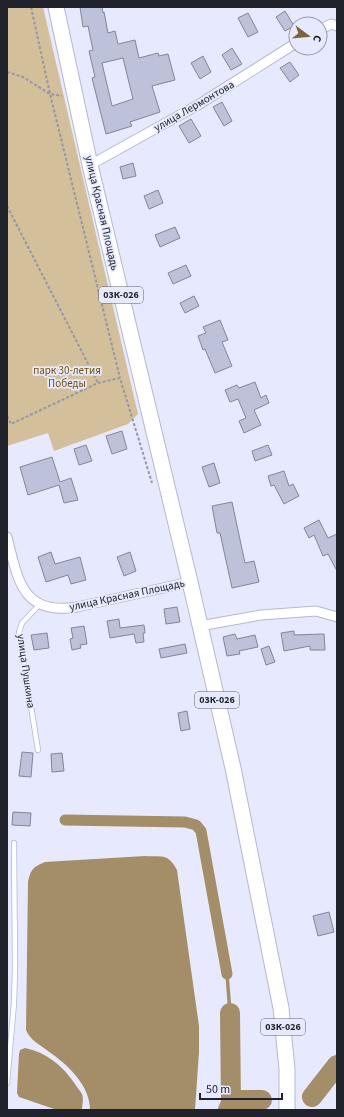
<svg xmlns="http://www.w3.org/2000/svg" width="344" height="1117" font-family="'Source Sans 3',sans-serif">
  <rect width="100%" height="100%" fill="#e7eafe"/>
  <path fill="#d3bf9a" d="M7,7H43L138,414L128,424L54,451L48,433L7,446Z"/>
  <path fill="#a38e67" d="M145,856C162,857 168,853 177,870L199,1026V1052L195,1110H90C90,1085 68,1065 48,1051C40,1045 30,1040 26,1030L28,882C31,869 33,867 45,862Z
    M25,1048C46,1052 63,1066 75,1084C77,1087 80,1091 82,1094C84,1099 82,1105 82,1110H57L19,1097L17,1093L19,1054L20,1050Z"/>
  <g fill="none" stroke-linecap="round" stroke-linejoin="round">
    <path stroke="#a38e67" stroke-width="3.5" d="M227,974L230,1013"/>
    <path stroke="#a38e67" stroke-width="11" d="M65,820L185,822L196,825L201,831L227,974"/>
    <path stroke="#a38e67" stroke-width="20" d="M230,1013L231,1103
      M312,1097L337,1065
      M228,1110L231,1103L239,1100H262"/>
  </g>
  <path fill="#bdc1d9" stroke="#82859b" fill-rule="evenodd" d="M80,7H102L103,13L104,12L108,33L115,31L118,44L135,40L139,58L158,53L159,56L168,54L175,80L152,86L160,112L130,122L132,126L106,134L92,78L95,77L89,51L93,50L88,26L83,27ZM123,58L133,99L112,106L102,63Z
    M285,11L294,26L285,31L276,17Z
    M248,13L258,32L248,37L238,18Z
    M232,48L242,64L231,70L222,55Z
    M203,56L211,72L200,79L191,63Z
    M290,62L299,75L290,82L280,68Z
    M222,102L232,121L224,126L213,107Z
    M191,119L201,136L189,143L179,126Z
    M133,163L136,176L123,179L120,167Z
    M158,190L163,203L149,209L144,196Z
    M175,227L180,238L160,247L155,235Z
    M186,265L191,276L173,284L168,273Z
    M194,296L199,306L185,313L180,303Z
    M220,320L228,340L222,342L232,366L215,373L205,349L203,350L198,336L206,333L203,327Z
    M255,382L261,398L266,395L269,403L254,410L261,425L244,433L239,421L246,418L238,399L230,402L225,390L237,385L239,388Z
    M122,431L127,449L112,454L106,436Z
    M86,445L92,461L79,465L74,449Z
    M268,445L272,455L255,461L252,451Z
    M52,457L60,482L71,478L78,500L64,503L59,485L28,495L20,467Z
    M214,463L220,483L209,487L202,467Z
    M284,471L289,486L293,484L299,496L284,504L274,485L271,486L268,476Z
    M232,502L245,563L254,561L259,582L232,588L220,533H217L212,506Z
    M319,520L328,538L337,534V571L328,554L323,556L314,535L309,538L304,528Z
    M51,552L55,564L80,557L86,580L71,584L68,575L46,582L38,557Z
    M130,552L136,571L124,576L117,557Z
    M177,607L180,622L166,624L164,609Z
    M119,619L120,628L144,625L145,633H143L144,642L136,643L134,634L110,638L107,621Z
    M84,626L87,644L80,645L81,648L72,650L70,639L73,638L71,628Z
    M294,631V635L324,634L325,650H310V646L284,651L281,633Z
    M47,633L49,648L34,650L31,635Z
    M235,634L237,639L255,635L258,647L239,651L240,654L227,656L223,637Z
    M185,644L187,653L161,658L159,649Z
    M269,646L275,662L266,665L261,649Z
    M187,711L190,729L181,731L178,713Z
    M22,752L33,753L31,777L19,776Z
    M62,753L64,771L52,772L51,754Z
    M13,812L31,813L30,826L12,825Z
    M329,912L334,932L318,936L313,916Z"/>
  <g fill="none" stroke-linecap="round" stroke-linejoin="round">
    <g stroke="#b4b8d0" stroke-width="6">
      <path id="service" d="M38,750L19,632L22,623L40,604
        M7,1083L14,1003L15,968L14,843"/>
    </g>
    <g stroke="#b4b8d0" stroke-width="11">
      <path id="minor" d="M320,30L331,24L337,26
        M90,165L198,105L296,43
        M7,537C18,580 22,616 77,607L190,582
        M200,626L261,615L316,611L337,617"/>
    </g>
    <g stroke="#b4b8d0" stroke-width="17">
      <path id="primary" d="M56,7L90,165L190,582L233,768L281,1008L287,1069V1110"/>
    </g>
    <path stroke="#9597a7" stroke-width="2" stroke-dasharray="3 2" stroke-linecap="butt" d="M31,7L50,94L120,378
      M7,72L23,77L50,94L62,96
      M7,206L98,383
      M7,416L11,424L98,383L120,378L152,483"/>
    <use href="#service" stroke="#fff" stroke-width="4.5"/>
    <use href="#minor" stroke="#fff" stroke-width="9"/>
    <use href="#primary" stroke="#fff" stroke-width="15"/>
  </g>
  <g text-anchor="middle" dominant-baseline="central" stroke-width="3.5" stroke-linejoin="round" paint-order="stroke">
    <g fill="#e7eafe" stroke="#5c5f6b" stroke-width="1">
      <rect x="99" y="287" width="44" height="16" rx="3"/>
      <rect x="195" y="692" width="44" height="16" rx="3"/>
      <rect x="261" y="1019" width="44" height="16" rx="3"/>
    </g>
    <g font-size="10" font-weight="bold" fill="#21232c">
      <text x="121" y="295">03К-026</text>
      <text x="217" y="700">03К-026</text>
      <text x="283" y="1027">03К-026</text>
    </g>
    <g font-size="11" fill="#21232c" stroke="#e7eafe">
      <text transform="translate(194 106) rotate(-30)">улица Лермонтова</text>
      <text transform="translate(102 213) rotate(77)">улица Красная Площадь</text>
      <text transform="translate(127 595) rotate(-12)">улица Красная Площадь</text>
      <text transform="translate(26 671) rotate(82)">улица Пушкина</text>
    </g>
    <g font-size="11" fill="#6e5109" stroke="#e7eafe">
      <text x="67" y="370">парк 30-летия<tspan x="67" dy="13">Победы</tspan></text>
    </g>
  </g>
  <rect width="344" height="1117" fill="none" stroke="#21232c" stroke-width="16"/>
  <g transform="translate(308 36) rotate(106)"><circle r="19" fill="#e7eafe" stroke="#989aaa"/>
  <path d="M0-3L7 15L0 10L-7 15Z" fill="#7d6535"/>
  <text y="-6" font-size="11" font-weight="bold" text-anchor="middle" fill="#21232c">С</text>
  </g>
  <path d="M200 1093v6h82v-6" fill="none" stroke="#21232c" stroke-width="2"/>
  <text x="206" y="1093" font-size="12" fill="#21232c" stroke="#e7eafe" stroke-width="3" paint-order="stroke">50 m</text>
</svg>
